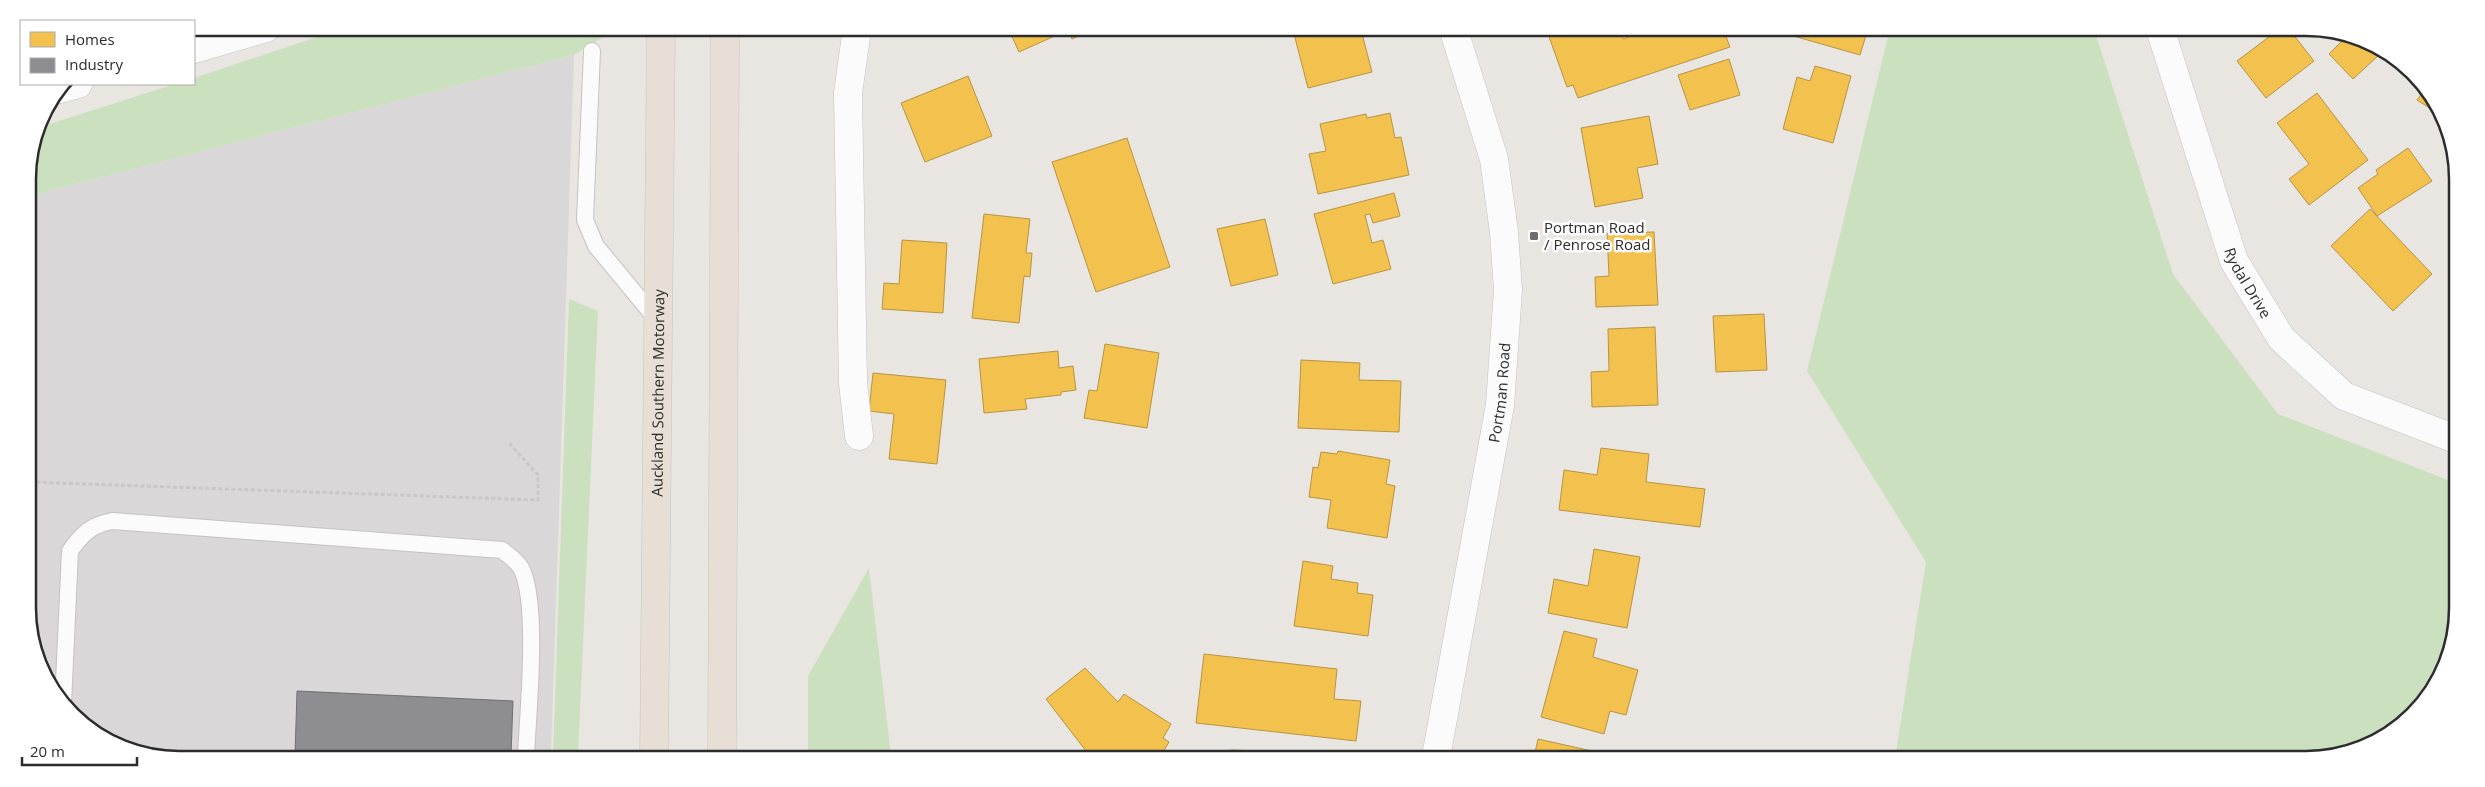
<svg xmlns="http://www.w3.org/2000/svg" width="2485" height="787" font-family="'Open Sans',sans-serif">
  <rect width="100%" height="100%" fill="#e9e6e2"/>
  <path fill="#dad7d9" d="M574,55L551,755L140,754L95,734L65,708L30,637L28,199L48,191Z"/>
  <path fill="#cbe0bf" d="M344,28L606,29V35L574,55L48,191L28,199V170L37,128L175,84H194V78Z
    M1889,32H2095L2173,274L2278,414L2453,482L2452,647L2432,692L2398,728L2364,748L2315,759L1895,758L1926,562L1807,371Z
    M569,299L598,311L578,755H553Z
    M869,568L891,756H808V676Z"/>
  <path fill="#f2c14e" stroke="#b79444" d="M1009,30H1068L1019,52Z
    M1068,30H1086L1087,32L1072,39Z
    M1293,30H1361L1372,72L1308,88Z
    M1547,31H1621L1623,39L1645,31H1724L1730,47L1578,98L1573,85L1567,87Z
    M1791,31L1867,32L1860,55L1790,35Z
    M2274,33H2292L2314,61L2266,98L2237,61Z
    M2349,34L2366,41L2379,55L2353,79L2329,54Z
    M1729,59L1740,95L1690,110L1678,75Z
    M1815,66L1851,76L1833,143L1783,129L1797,77L1810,81Z
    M968,76L992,136L925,162L901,103Z
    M2425,89L2436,112L2417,100Z
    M2317,93L2368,160L2309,205L2289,179L2309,164L2277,123Z
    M1390,113L1395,138L1401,137L1409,175L1318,194L1309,154L1326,151L1320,124L1366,114L1367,118Z
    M1649,116L1658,164L1637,168L1643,198L1595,207L1581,128Z
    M1127,138L1170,267L1096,292L1052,162Z
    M2408,148L2432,181L2377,216L2358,188L2378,174L2376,170Z
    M1394,193L1400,216L1373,223L1370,214L1365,215L1372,243L1383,240L1391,269L1333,284L1314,214Z
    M2370,209L2432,274L2393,311L2331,246Z
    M984,214L1030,219L1026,253H1032L1030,277L1024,276L1019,323L972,318Z
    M1265,219L1278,275L1231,286L1217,229Z
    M1654,232L1658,305L1596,307L1595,277L1609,276L1607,233Z
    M902,240L947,243L943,313L882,309L884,283L899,284Z
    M1764,314L1767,370L1716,372L1713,316Z
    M1655,327L1658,405L1592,407L1591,372L1609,371L1608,329Z
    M1105,344L1159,353L1147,428L1084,418L1089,390L1097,391Z
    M1058,351L1059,368L1073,366L1076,390L1061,392V395L1025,399L1027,409L984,413L979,359Z
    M1301,360L1360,363L1359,380L1401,381L1399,432L1298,428Z
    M873,373L946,380L937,464L889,459L894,414L869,411Z
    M1601,448L1649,454L1646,482L1705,489L1700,527L1559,510L1564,470L1597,475Z
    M1338,451L1390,460L1386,484L1395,486L1387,538L1327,528L1331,500L1309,497L1313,467L1318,468L1321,452L1337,454Z
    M1594,549L1640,557L1627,628L1548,613L1554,579L1588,586Z
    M1303,561L1333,566L1331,579L1358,583L1357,593L1373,595L1368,636L1294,626Z
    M1564,631L1597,639L1593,657L1638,670L1626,715L1610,711L1604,734L1541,717Z
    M1204,654L1337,669L1334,699L1361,701L1356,741L1196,723Z
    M1085,668L1118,702L1124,694L1171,724L1163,738L1169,742L1160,757L1082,756L1086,751L1046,699Z
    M1538,739L1601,753L1600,756L1608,758L1534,757Z
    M1230,750L1261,751V757H1230Z"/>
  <path fill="#8d8d92" stroke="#707073" d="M297,691L513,701L511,755H295Z"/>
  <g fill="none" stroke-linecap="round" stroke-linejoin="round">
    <g stroke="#c4c2c2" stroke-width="18">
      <path id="lane" d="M592,51L585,220L596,246L658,321
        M63,704L70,551C82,534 91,525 112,521L502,550C508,555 517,561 521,568C539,601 528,714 526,755"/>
    </g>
    <g stroke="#c4c2c2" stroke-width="29">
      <g id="street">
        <path d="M857,29L848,93L853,383L859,436"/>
        <path id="s1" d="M2161,32L2234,261L2281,338L2344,396L2453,438"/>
      </g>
    </g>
    <g stroke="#c4c2c2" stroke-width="29">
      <g id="secondary">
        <path d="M194,49L266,28"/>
        <path d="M60,89L78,84"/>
        <path id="s2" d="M1436,757L1500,405L1508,290L1504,232L1494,159L1454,31"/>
      </g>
    </g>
    <g stroke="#c5c4c2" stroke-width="29">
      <g id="highway">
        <path id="s3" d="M654,755L661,29"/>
        <path d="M722,756L725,29"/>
      </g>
    </g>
    <path stroke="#c8c8c7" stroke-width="3" stroke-dasharray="4 2.5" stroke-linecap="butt" d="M30,482L538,500V475L509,443"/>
    <use href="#lane" stroke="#fcfbfb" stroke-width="16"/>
    <use href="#street" stroke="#fcfbfb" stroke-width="28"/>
    <use href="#secondary" stroke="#fcfbfb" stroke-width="28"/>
    <use href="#highway" stroke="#e7ded6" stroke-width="28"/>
  </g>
  <rect fill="#6e6d6c" stroke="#fff" stroke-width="2" x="1529" y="231" width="10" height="10" rx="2.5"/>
  <g text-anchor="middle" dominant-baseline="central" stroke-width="5" stroke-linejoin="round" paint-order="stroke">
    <g font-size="15" fill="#2c2c2c" stroke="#fff" text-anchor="start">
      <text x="1544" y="227">Portman Road<tspan x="1544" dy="17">/ Penrose Road</tspan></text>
    </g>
    <g font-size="15" fill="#2c2c2c" stroke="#fff">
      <text stroke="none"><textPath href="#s1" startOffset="266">Rydal Drive</textPath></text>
      <text stroke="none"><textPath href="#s3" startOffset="362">Auckland Southern Motorway</textPath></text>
      <text stroke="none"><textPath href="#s2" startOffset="370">Portman Road</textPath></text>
    </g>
  </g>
  <path d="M0 0H2485V787H0ZM179 36H2306A143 143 0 0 1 2449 179V608A143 143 0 0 1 2306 751H179A143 143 0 0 1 36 608V179A143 143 0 0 1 179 36Z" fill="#fff" fill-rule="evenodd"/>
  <path fill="none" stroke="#2c2c2c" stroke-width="2.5" d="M179 36H2306A143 143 0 0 1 2449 179V608A143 143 0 0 1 2306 751H179A143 143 0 0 1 36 608V179A143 143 0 0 1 179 36Z"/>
  <rect x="20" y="20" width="175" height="65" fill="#ffffff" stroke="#ababab"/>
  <rect x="30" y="32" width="25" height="15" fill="#f2c14e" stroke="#ababab"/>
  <text x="65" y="45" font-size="15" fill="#2c2c2c">Homes</text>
  <rect x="30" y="58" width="25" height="15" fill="#8d8d92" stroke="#ababab"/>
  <text x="65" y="70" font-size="15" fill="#2c2c2c">Industry</text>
  <path d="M22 757v8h115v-8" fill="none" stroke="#2c2c2c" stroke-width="2.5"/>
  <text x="30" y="757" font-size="15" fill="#2c2c2c" stroke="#ffffff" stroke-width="4" paint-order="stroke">20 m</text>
</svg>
